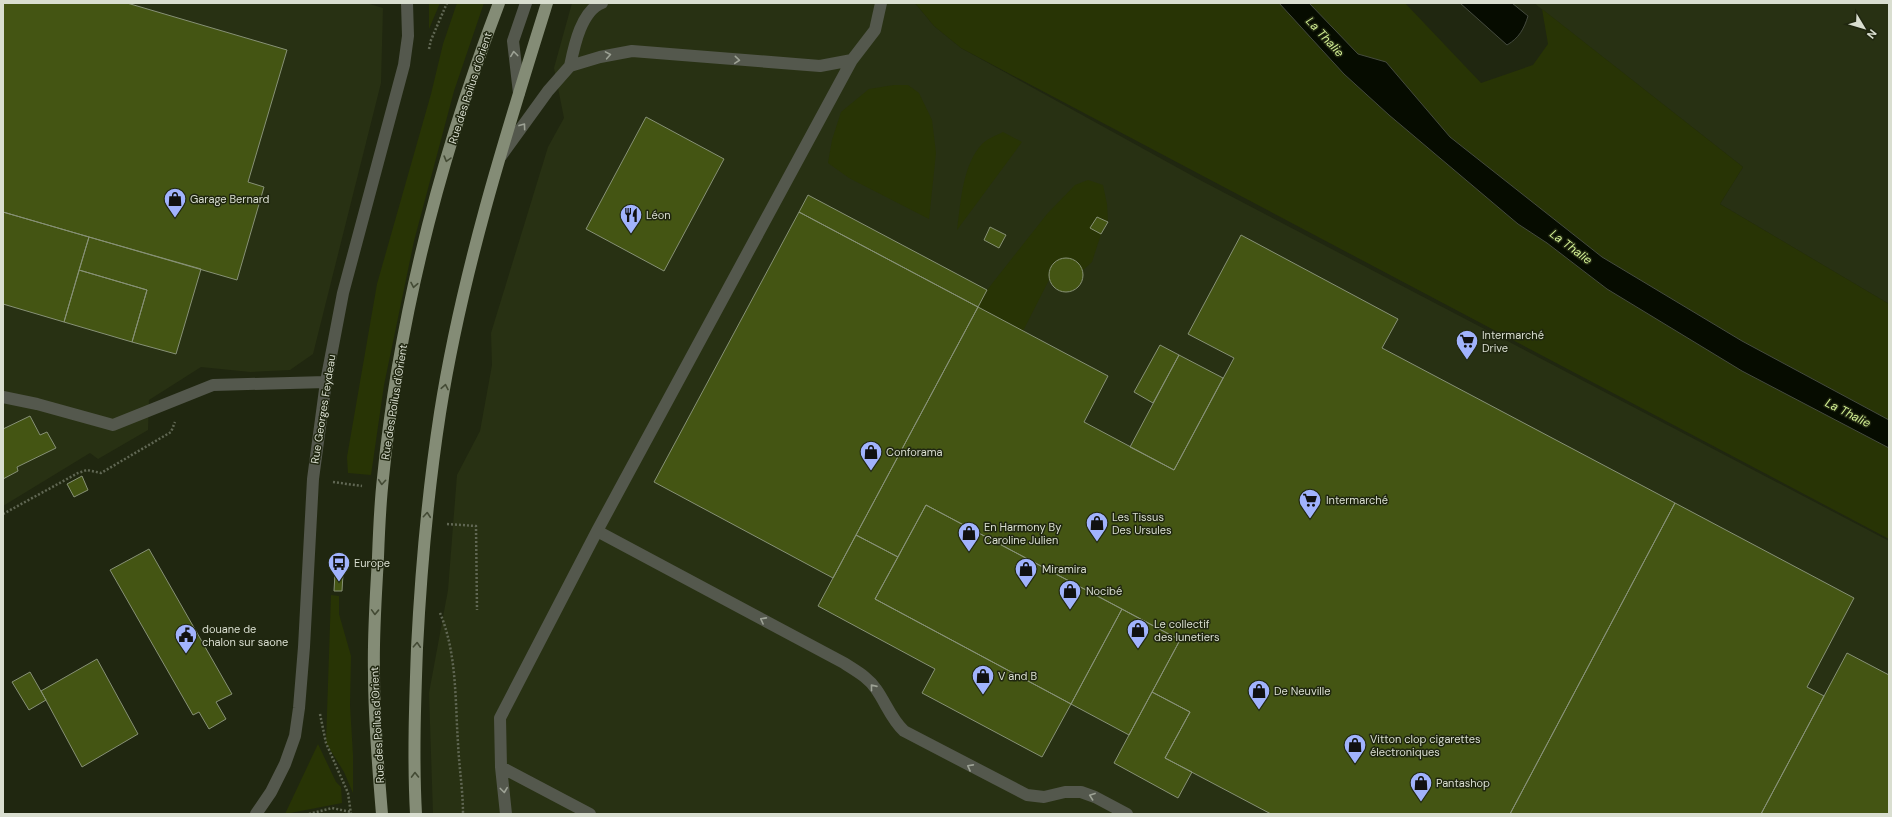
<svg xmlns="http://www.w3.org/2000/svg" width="1892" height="817" font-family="'DM Sans',sans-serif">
  <rect width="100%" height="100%" fill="#202710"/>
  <path fill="#283113" d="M3,3H366L383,8L381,83L313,354L290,370L250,372L201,367L149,400L148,430L98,459L90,453L3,506Z
    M572,3H915L934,26L961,48L1198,179L1889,541V814H433L429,693L448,590L457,475L480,431L492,365L491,333L548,147L564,118L554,68Z
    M1534,3H1889V304L1720,204L1743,167Z"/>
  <path fill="#283405" d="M429,3H440L429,29Z
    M457,3H484L454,91L414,241L384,385L371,475L348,473L347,457L377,284L431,94L443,44Z
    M915,3H1279L1344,74L1389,115L1518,224L1547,243L1607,289L1742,371L1889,448V539L961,48L934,26Z
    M1309,3H1405L1481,83L1533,65L1548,44L1542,9L1743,167L1720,204L1889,304V420L1742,341L1602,257L1449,137L1386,62L1358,55Z
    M894,85H908L919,93L932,120L936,153L929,219L849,178L828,163L832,140L841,112L869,89Z
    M1003,132L1022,142L957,230C961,202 962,166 982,144C987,139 997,135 1003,132Z
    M1088,180L1103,185L1107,204L1108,222L1097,217L1091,228L1101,234L1092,262L1082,271C1071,250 1046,259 1049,280L1023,331L978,307L987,290L1047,214L1075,185Z
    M331,595L339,596V614L351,656L350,705L353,755V793L344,772L326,743Z
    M318,744L336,782L341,787L342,803L285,814Z"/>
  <path fill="#060c00" stroke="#454b3e" d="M1279,3H1309L1358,54L1386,62L1450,137L1602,257L1742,341L1889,420V448L1742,371L1607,289L1547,243L1518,224L1389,115L1344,74Z
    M1460,3H1512L1528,16C1524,29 1519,38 1507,45Z"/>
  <path fill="#445513" stroke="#879176" d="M3,3H127L287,50L248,182L264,187L237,280L3,212Z
    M646,117L724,159L664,271L586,229Z
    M808,195L987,290L978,307L799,212Z
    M3,212L89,237L64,322L3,304Z
    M799,212L978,307L833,578L654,482Z
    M1097,217L1108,222L1101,234L1090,228Z
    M990,227L1006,235L999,248L984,240Z
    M1241,235L1398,319L1382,348L1675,503L1510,814H1271L1165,758L1190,712L1152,692L1180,640L926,505L898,557L856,535L978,307L1108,376L1084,422L1174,470L1234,358L1188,334Z
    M89,237L201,269L176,354L132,342L147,290L79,270Z
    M1049 275a17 17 0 1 1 34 0a17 17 0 1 1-34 0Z
    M79,270L147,290L132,342L64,322Z
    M1160,345L1179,355L1153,403L1134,392Z
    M1179,355L1223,378L1174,470L1130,447Z
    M30,416L40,435L47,432L56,448L17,467L18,471L3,479V429Z
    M82,476L88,490L74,497L67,484Z
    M1675,503L1854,598L1807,687L1824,696L1761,814H1510Z
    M926,505L1122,609L1071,704L875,599Z
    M856,535L898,557L875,599L1071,704L1042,757L922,693L935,669L818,606Z
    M149,549L232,694L216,702L226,719L209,729L199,712L193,715L110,570Z
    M335,573L343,574L342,591H334Z
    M1122,609L1180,640L1129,735L1071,704Z
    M1847,653L1889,675V814H1761Z
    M97,659L138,734L82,767L41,691Z
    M30,672L46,700L29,710L12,682Z
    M1152,692L1190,712L1165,758L1192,772L1178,798L1114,763Z"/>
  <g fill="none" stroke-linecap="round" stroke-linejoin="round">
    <path stroke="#606753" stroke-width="2.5" stroke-dasharray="2 2" stroke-linecap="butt" d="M429,49L431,40L447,3
      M333,482L362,486
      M3,514L78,473L87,470L101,473L171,432L175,422
      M447,524L476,526L477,610
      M440,613C457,653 455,700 458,743C459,767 463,790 463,814
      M320,714L326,743L348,793L351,814
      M309,814L332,808L351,812"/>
    <path stroke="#54584d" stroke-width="12" d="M570,66C574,47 581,11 602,3
      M519,93L513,41L526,3
      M501,156L548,91L570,66L600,57L632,51L820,66L852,60
      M3,397L37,404L113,425L213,385L326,382
      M597,531L844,663C856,671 868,677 876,689C886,703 891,719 904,731L1027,795L1044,797L1065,792H1081L1095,797L1127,814
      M501,767L590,814
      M256,814L271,792L285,764L295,736L299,708L304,647L313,479L326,382L343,293L404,65L408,36L407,3
      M506,814L501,767L500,718L597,531L852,60L875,30L881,3"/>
    <path stroke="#848c76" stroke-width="12" d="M382,814C378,767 374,720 374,673C373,634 376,595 378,557C379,530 380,504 383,478C399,315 441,155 499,3
      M416,814C413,759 415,703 417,648C421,569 428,491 440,413C462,273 505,137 547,3"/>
  </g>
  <defs><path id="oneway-chevron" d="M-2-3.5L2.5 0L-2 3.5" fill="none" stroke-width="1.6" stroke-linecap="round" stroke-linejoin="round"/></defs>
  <g stroke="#9da295">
    <use href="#oneway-chevron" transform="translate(514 54) rotate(-97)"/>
    <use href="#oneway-chevron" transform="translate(608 55) rotate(-10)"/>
    <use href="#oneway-chevron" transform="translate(737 60) rotate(5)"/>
    <use href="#oneway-chevron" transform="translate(523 126) rotate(-54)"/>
    <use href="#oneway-chevron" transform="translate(763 620) rotate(-152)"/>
    <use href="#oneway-chevron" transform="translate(873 687) rotate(-129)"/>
    <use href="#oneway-chevron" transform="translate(970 767) rotate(-152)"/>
    <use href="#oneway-chevron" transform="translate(504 790) rotate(83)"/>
    <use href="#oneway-chevron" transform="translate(1092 796) rotate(-160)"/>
  </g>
  <g stroke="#434a34">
    <use href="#oneway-chevron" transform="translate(447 159) rotate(106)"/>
    <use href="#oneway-chevron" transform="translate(414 285) rotate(101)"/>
    <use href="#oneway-chevron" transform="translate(445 387) rotate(-79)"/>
    <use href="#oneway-chevron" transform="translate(382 482) rotate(95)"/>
    <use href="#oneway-chevron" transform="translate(427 515) rotate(-85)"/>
    <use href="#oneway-chevron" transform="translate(375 612) rotate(92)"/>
    <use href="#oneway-chevron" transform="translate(417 645) rotate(-87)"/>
    <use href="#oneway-chevron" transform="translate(415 775) rotate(-91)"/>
  </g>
  <defs>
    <g id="shop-pin" transform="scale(1.15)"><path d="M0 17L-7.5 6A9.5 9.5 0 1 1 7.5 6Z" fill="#a1b3fd" stroke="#202710"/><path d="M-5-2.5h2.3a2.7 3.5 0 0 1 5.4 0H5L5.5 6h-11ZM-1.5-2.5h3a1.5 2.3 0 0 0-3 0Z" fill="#111"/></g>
    <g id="restaurant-pin" transform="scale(1.15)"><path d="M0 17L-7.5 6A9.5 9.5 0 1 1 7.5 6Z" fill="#a1b3fd" stroke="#202710"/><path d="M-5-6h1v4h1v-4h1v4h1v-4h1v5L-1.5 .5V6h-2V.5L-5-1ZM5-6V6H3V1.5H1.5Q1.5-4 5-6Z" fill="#111"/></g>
    <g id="supermarket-pin" transform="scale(1.15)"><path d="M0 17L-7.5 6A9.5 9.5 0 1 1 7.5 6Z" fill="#a1b3fd" stroke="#202710"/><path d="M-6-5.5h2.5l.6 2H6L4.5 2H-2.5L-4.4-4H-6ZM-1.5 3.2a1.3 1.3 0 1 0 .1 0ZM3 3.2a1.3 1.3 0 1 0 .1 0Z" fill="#111"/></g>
    <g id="bus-pin" transform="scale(1.15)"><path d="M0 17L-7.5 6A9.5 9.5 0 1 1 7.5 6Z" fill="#a1b3fd" stroke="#202710"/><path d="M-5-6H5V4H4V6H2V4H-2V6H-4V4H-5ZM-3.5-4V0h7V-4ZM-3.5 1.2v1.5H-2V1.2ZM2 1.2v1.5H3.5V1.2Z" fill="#111"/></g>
    <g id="civic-pin" transform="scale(1.15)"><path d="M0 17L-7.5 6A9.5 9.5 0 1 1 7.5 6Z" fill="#a1b3fd" stroke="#202710"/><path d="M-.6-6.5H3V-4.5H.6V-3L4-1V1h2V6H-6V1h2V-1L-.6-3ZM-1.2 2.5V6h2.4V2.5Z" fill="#111"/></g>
  </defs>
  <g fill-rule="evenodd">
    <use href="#shop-pin" x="175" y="199"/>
    <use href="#restaurant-pin" x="631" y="215"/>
    <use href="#supermarket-pin" x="1467" y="341"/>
    <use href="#shop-pin" x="871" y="452"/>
    <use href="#supermarket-pin" x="1310" y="500"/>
    <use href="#shop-pin" x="1097" y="523"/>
    <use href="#shop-pin" x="969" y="533"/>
    <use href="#bus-pin" x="339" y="563"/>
    <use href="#shop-pin" x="1026" y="569"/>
    <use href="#shop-pin" x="1070" y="591"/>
    <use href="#shop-pin" x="1138" y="630"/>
    <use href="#civic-pin" x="186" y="635"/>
    <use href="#shop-pin" x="983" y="676"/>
    <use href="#shop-pin" x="1259" y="691"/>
    <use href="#shop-pin" x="1355" y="745"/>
    <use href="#shop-pin" x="1421" y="783"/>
  </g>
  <g text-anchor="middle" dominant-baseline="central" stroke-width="3" stroke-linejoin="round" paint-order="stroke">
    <g font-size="11" fill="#d9ded0" stroke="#202710">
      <text transform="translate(470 88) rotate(-72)">Rue des Poilus d'Orient</text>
      <text transform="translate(394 402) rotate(-81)">Rue des Poilus d'Orient</text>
      <text transform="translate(323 409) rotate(-81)">Rue Georges Feydeau</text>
      <text transform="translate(377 725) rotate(-93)">Rue des Poilus d'Orient</text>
    </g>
    <g font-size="11" fill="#d9ded0" stroke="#202710" text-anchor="start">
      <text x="190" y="199">Garage Bernard</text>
      <text x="646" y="215">Léon</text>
      <text x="1482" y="335">Intermarché<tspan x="1482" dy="13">Drive</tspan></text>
      <text x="886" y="452">Conforama</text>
      <text x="1326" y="500">Intermarché</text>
      <text x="1112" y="517">Les Tissus<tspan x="1112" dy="13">Des Ursules</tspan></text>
      <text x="984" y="527">En Harmony By<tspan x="984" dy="13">Caroline Julien</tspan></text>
      <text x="354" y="563">Europe</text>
      <text x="1042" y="569">Miramira</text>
      <text x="1086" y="591">Nocibé</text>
      <text x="1154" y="624">Le collectif<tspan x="1154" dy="13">des lunetiers</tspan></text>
      <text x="202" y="629">douane de<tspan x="202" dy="13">chalon sur saone</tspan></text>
      <text x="998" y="676">V and B</text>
      <text x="1274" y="691">De Neuville</text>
      <text x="1370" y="739">Vitton clop cigarettes<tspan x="1370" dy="13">électroniques</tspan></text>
      <text x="1436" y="783">Pantashop</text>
    </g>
    <g font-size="12" font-style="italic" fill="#d4f295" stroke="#202710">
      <text transform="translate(1325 37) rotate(47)">La Thalie</text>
      <text transform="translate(1571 247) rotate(37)">La Thalie</text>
      <text transform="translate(1848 413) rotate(27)">La Thalie</text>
    </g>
  </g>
  <rect width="1892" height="817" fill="none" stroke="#d9ded0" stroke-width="8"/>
  <g transform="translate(1864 28) rotate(128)" stroke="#202710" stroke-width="3" paint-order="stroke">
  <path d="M0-3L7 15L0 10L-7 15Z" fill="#d9ded0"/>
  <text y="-6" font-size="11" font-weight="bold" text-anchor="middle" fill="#d9ded0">N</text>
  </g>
</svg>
